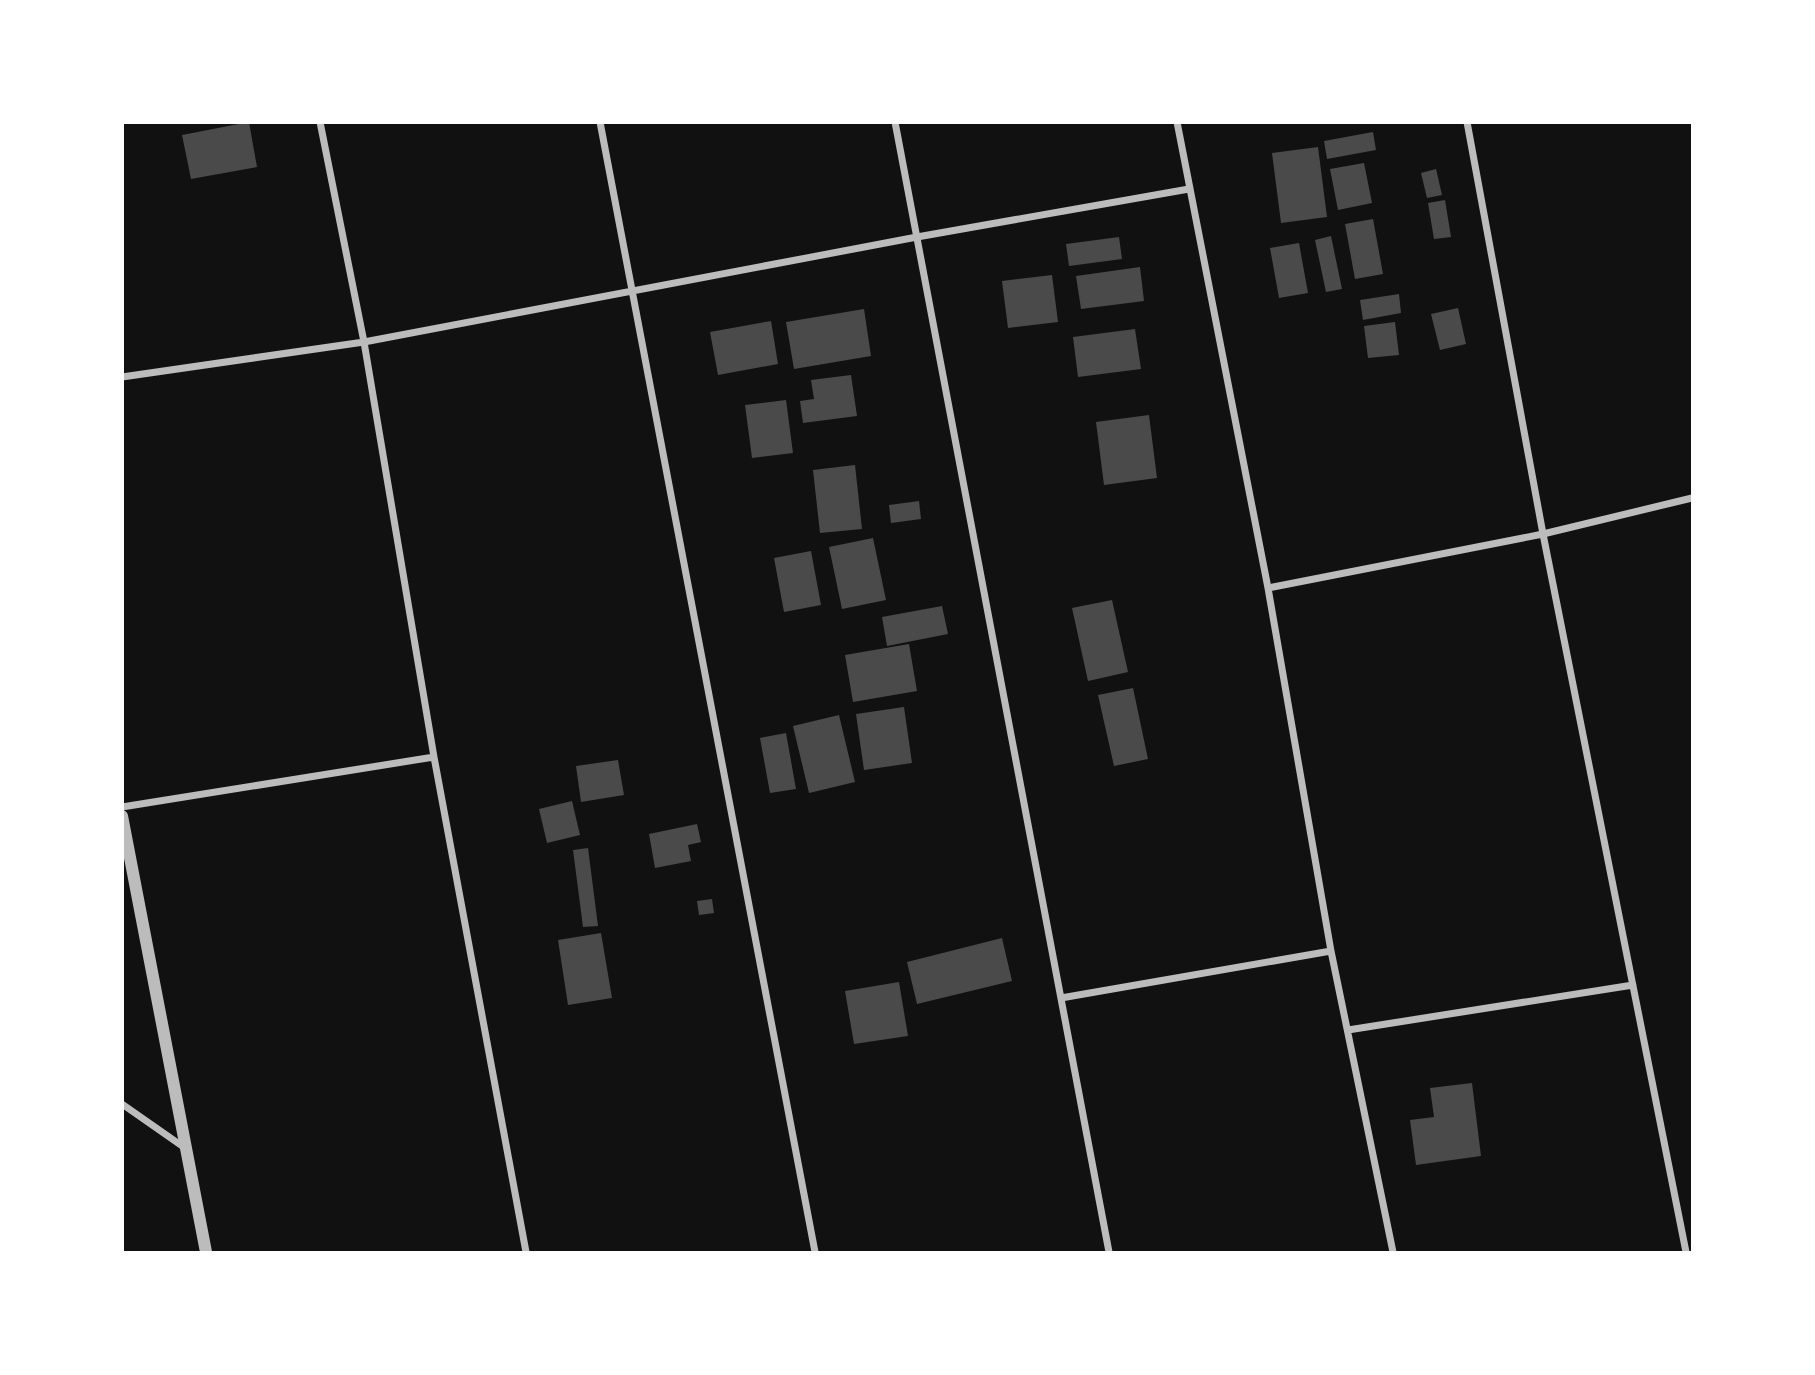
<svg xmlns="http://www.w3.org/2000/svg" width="1815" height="1375" font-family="'Roboto Condensed',sans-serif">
  <rect width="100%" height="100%" fill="#111"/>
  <path fill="#4a4a4a" d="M249,122L257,167L191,179L182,135Z
    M1373,132L1376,150L1327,159L1324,141Z
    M1318,147L1327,217L1281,223L1272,153Z
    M1364,163L1372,203L1338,210L1330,169Z
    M1436,169L1442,195L1427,198L1421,173Z
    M1445,200L1451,237L1434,239L1428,203Z
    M1373,219L1383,274L1355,279L1345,224Z
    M1331,236L1342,289L1326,292L1315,240Z
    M1119,237L1122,259L1069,266L1066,244Z
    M1299,243L1308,293L1279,298L1270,248Z
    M1140,267L1144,301L1081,309L1076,276Z
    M1052,275L1058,322L1008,328L1002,281Z
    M1399,294L1401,313L1363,320L1360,300Z
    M1458,308L1466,344L1440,350L1431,314Z
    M864,309L871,356L794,369L786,322Z
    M771,321L778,364L718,375L710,332Z
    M1395,322L1399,355L1368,358L1364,326Z
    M1135,329L1141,369L1078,377L1073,337Z
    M851,375L857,416L803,423L800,401L814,399L811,380Z
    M786,400L793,453L752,458L745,405Z
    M1149,415L1157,478L1104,485L1096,422Z
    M855,465L862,529L820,533L813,470Z
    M919,501L921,519L891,523L889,505Z
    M873,538L886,600L842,609L829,547Z
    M811,551L821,605L784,612L774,558Z
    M1112,600L1128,672L1088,681L1072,608Z
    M942,606L948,634L887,646L882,617Z
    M909,644L917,691L853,702L845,655Z
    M1133,688L1148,759L1114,766L1098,695Z
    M904,707L912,763L864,770L856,714Z
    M839,715L855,782L809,793L793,726Z
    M786,733L796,789L770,793L760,738Z
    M618,760L624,795L581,802L576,766Z
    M572,801L580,835L547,843L539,809Z
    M697,824L701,842L688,845L691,861L655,868L649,834Z
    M588,848L598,926L583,927L573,850Z
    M712,899L714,913L699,915L697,901Z
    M601,933L612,998L568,1005L558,940Z
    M1002,938L1012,981L917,1004L907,962Z
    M899,982L908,1036L854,1044L845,991Z
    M1472,1083L1481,1156L1416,1165L1410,1120L1434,1117L1430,1088Z"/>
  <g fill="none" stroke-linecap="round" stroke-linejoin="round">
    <path stroke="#bcbcbc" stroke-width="7" d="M320,122L364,342L434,757L526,1252
      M600,122L815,1252
      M895,122L1109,1252
      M1177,122L1268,588L1331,951L1393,1252
      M1467,122L1543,534L1686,1252
      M122,377L364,342L917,237L1189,189
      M1268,588L1543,534L1692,498
      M122,807L434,757
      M1061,998L1331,951
      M1348,1030L1633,985
      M122,1104L185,1148"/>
    <path stroke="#bcbcbc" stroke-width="12" d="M122,816L206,1252"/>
  </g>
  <rect width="1815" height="1375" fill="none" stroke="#ffffff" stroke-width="248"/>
</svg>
